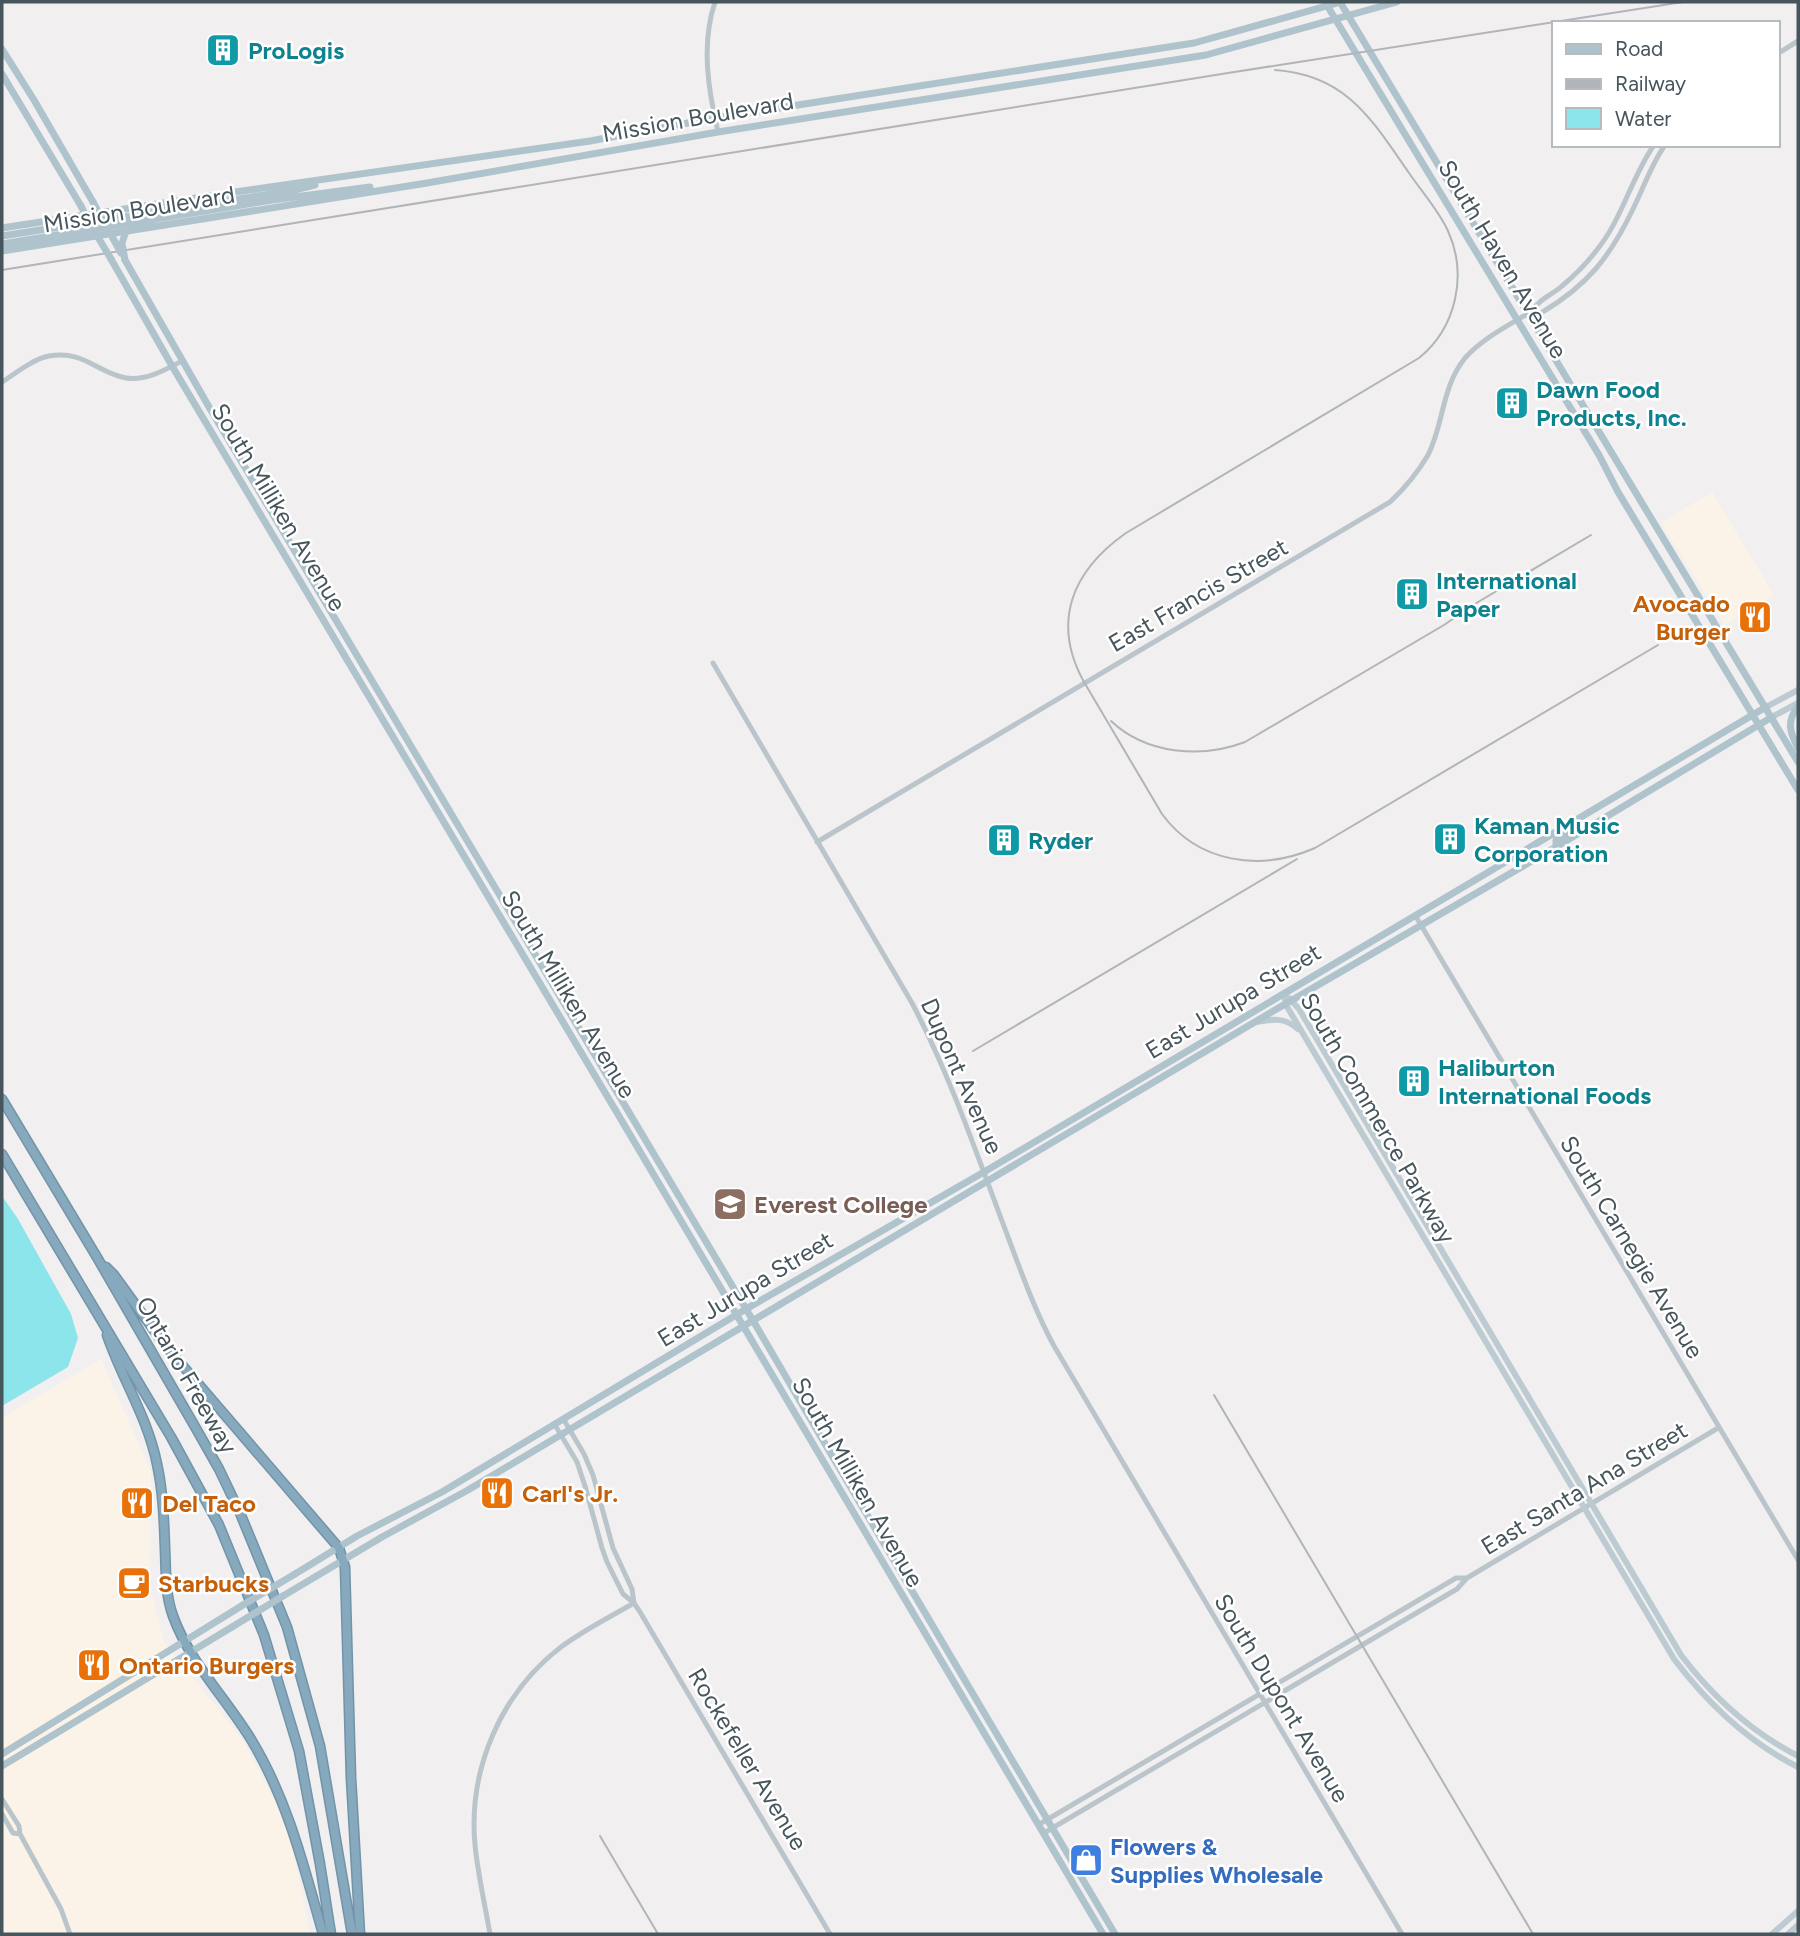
<svg xmlns="http://www.w3.org/2000/svg" width="1800" height="1936" font-family="Figtree,sans-serif">
  <rect width="100%" height="100%" fill="#f1efef"/>
  <path fill="#fcf3e8" d="M1712,492L1774,595L1725,625L1661,523Z
    M101,1359L151,1472L150,1587L164,1642L242,1739L281,1812L290,1835L310,1934H2V1418Z"/>
  <path fill="#8be5eb" d="M2,1196L18,1219L71,1314L78,1338L68,1367L2,1406Z"/>
  <g fill="none" stroke-linecap="round" stroke-linejoin="round">
    <g stroke="#7294a9" stroke-width="11">
      <path id="motorway" d="M2,1099L98,1259L194,1425L219,1469L240,1513L287,1627L320,1746L352,1934
        M2,1154L171,1437L219,1525L264,1635L299,1751L320,1864L331,1934
        M106,1267L114,1275L164,1344L339,1548L345,1567L351,1778L360,1934
        M107,1335C122,1379 148,1418 157,1464C163,1491 164,1520 165,1548C166,1571 165,1594 173,1616C190,1663 226,1698 252,1741C288,1801 304,1867 323,1934"/>
    </g>
    <path stroke="#bac5cb" stroke-width="5" d="M715,2C701,44 708,89 718,132
      M1777,54L1798,41
      M1654,145C1631,178 1622,220 1596,251C1586,264 1574,276 1562,286C1552,295 1539,299 1533,310L1541,313C1588,285 1610,257 1633,209C1644,187 1651,165 1665,145
      M2,382C16,373 33,359 49,356C84,350 97,373 126,378C146,381 165,370 182,361
      M713,663L912,1003C951,1077 978,1158 1008,1237C1022,1274 1035,1311 1054,1346L1402,1934
      M817,842L1390,502C1405,488 1418,472 1428,455C1444,424 1441,388 1465,358C1482,339 1506,327 1527,314
      M1415,915L1798,1560
      M564,1420L584,1454L593,1475L613,1548L632,1589L634,1603
      M555,1425L577,1462L585,1486L602,1548L607,1562L623,1594L634,1603L640,1612L830,1934
      M2,1799L19,1826L20,1834L61,1909L70,1934
      M2,1814L13,1833L20,1834
      M1038,1825L1456,1578H1467
      M1044,1833L1457,1589L1467,1578L1718,1428
      M490,1934C485,1905 478,1875 475,1845C468,1769 501,1693 561,1647C584,1630 610,1617 634,1603"/>
    <path stroke="#bccad2" stroke-width="6" d="M1766,707L1798,690
      M1772,717L1798,703
      M1284,994L1286,1005L1674,1659C1708,1704 1748,1742 1798,1767
      M1289,998L1299,1009L1681,1655C1713,1697 1751,1732 1798,1756
      M1256,1022C1273,1019 1284,1017 1298,1029
      M1772,1934L1798,1911
      M1788,1934L1798,1925"/>
    <path stroke="#afc3cd" stroke-width="7" d="M1325,2L1599,455L1618,492L1798,790
      M1340,2L1798,762
      M2,49L34,100L93,202
      M2,74L81,206
      M2,228L235,192L590,141L715,118L1194,43L1341,2
      M2,236L290,191L315,185
      M2,244L272,200L370,187
      M2,251L427,183L718,132L1206,55L1397,2
      M111,259L172,366L616,1111L1103,1934
      M125,260L209,407L758,1329L821,1437L1115,1934
      M1798,707C1786,721 1790,733 1798,748
      M1556,847V840L1577,826
      M295,1574L357,1536L442,1492L746,1309L984,1172L1766,707
      M283,1596L382,1537L468,1490L1275,1010L1556,847L1772,717
      M2,1754L243,1605
      M2,1766L232,1627"/>
    <use href="#motorway" stroke="#87a9bd" stroke-width="8"/>
    <path stroke="#b1b5b9" stroke-width="2" d="M1275,70C1347,75 1372,120 1409,173C1422,192 1439,211 1448,231C1468,275 1456,328 1419,358L1126,533C1072,571 1051,622 1084,682L1162,814C1198,863 1260,872 1315,848L1658,645
      M2,270L1228,73L1683,2
      M1111,721C1146,754 1201,759 1245,742L1444,625L1473,605L1591,535
      M973,1051L1297,859
      M1214,1395L1533,1934
      M600,1836L658,1934"/>
    <path stroke="#afc3cd" stroke-width="7" d="M93,202L101,217
      M81,206L88,220
      M109,231L121,253
      M96,234L111,259
      M125,260L122,243L126,231L155,219
      M243,1605L295,1574
      M232,1627L283,1596"/>
  </g>
  <defs>
    <g id="building-square" transform="scale(1.75)"><rect x="-9" y="-9" width="18" height="18" rx="4" fill="#0f9aa8" stroke="#fff"/><path d="M-4-6H4V6H1V3H-1V6H-4ZM-2.5-4.3h1.7v1.8h-1.7ZM.8-4.3h1.7v1.8H.8ZM-2.5-1h1.7V.8h-1.7ZM.8-1h1.7V.8H.8Z" fill="#fff"/></g>
    <g id="restaurant-square" transform="scale(1.75)"><rect x="-9" y="-9" width="18" height="18" rx="4" fill="#e8710a" stroke="#fff"/><path d="M-5-6h1v4h1v-4h1v4h1v-4h1v5L-1.5 .5V6h-2V.5L-5-1ZM5-6V6H3V1.5H1.5Q1.5-4 5-6Z" fill="#fff"/></g>
    <g id="university-square" transform="scale(1.75)"><rect x="-9" y="-9" width="18" height="18" rx="4" fill="#8d6e63" stroke="#fff"/><path d="M0-5L7-2L0 1L-7-2ZM-4 1L0 2.5L4 1V4Q0 6-4 4Z" fill="#fff"/></g>
    <g id="cafe-square" transform="scale(1.75)"><rect x="-9" y="-9" width="18" height="18" rx="4" fill="#e8710a" stroke="#fff"/><path d="M-5.5-4.5H6V0H3Q3 3.5 0 3.5H-2.5Q-5.5 3.5-5.5 0ZM3-3.2v2h1.7v-2ZM-6 4.5H4V6H-6Z" fill="#fff"/></g>
    <g id="shop-square" transform="scale(1.75)"><rect x="-9" y="-9" width="18" height="18" rx="4" fill="#3f7fe0" stroke="#fff"/><path d="M-5-2.5h2.3a2.7 3.5 0 0 1 5.4 0H5L5.5 6h-11ZM-1.5-2.5h3a1.5 2.3 0 0 0-3 0Z" fill="#fff"/></g>
  </defs>
  <g fill-rule="evenodd">
    <use href="#building-square" x="223" y="50"/>
    <use href="#building-square" x="1512" y="403"/>
    <use href="#building-square" x="1412" y="594"/>
    <use href="#restaurant-square" x="1755" y="617"/>
    <use href="#building-square" x="1450" y="839"/>
    <use href="#building-square" x="1004" y="840"/>
    <use href="#building-square" x="1414" y="1081"/>
    <use href="#university-square" x="730" y="1204"/>
    <use href="#restaurant-square" x="497" y="1493"/>
    <use href="#restaurant-square" x="137" y="1503"/>
    <use href="#cafe-square" x="134" y="1583"/>
    <use href="#restaurant-square" x="94" y="1665"/>
    <use href="#shop-square" x="1086" y="1860"/>
  </g>
  <g text-anchor="middle" dominant-baseline="central" stroke-width="5" stroke-linejoin="round" paint-order="stroke">
    <g font-size="24" font-weight="bold" fill="#0d838f" stroke="#fff" text-anchor="start">
      <text x="248" y="50">ProLogis</text>
      <text x="1536" y="389">Dawn Food<tspan x="1536" dy="28">Products, Inc.</tspan></text>
      <text x="1436" y="580">International<tspan x="1436" dy="28">Paper</tspan></text>
      <text x="1474" y="825">Kaman Music<tspan x="1474" dy="28">Corporation</tspan></text>
      <text x="1028" y="840">Ryder</text>
      <text x="1438" y="1067">Haliburton<tspan x="1438" dy="28">International Foods</tspan></text>
    </g>
    <g font-size="24" fill="#47555c" stroke="#fff">
      <text transform="translate(698 117) rotate(-10)">Mission Boulevard</text>
      <text transform="translate(139 209) rotate(-9)">Mission Boulevard</text>
      <text transform="translate(1503 259) rotate(59)">South Haven Avenue</text>
      <text transform="translate(279 507) rotate(59)">South Milliken Avenue</text>
      <text transform="translate(1198 595) rotate(-30)">East Francis Street</text>
      <text transform="translate(569 994) rotate(59)">South Milliken Avenue</text>
      <text transform="translate(1233 1001) rotate(-31)">East Jurupa Street</text>
      <text transform="translate(962 1076) rotate(66)">Dupont Avenue</text>
      <text transform="translate(1378 1118) rotate(60)">South Commerce Parkway</text>
      <text transform="translate(1632 1247) rotate(59)">South Carnegie Avenue</text>
      <text transform="translate(745 1289) rotate(-31)">East Jurupa Street</text>
      <text transform="translate(187 1375) rotate(60)">Ontario Freeway</text>
      <text transform="translate(858 1482) rotate(60)">South Milliken Avenue</text>
      <text transform="translate(1584 1488) rotate(-31)">East Santa Ana Street</text>
      <text transform="translate(1282 1698) rotate(59)">South Dupont Avenue</text>
      <text transform="translate(748 1759) rotate(59)">Rockefeller Avenue</text>
    </g>
    <g font-size="24" font-weight="bold" fill="#c56008" stroke="#fff" text-anchor="start">
      <text x="1730" y="603" text-anchor="end">Avocado<tspan x="1730" dy="28">Burger</tspan></text>
      <text x="522" y="1493">Carl's Jr.</text>
      <text x="162" y="1503">Del Taco</text>
      <text x="158" y="1583">Starbucks</text>
      <text x="119" y="1665">Ontario Burgers</text>
    </g>
    <g font-size="24" font-weight="bold" fill="#785e54" stroke="#fff" text-anchor="start">
      <text x="754" y="1204">Everest College</text>
    </g>
    <g font-size="24" font-weight="bold" fill="#366cbe" stroke="#fff" text-anchor="start">
      <text x="1110" y="1846">Flowers &amp;<tspan x="1110" dy="28">Supplies Wholesale</tspan></text>
    </g>
  </g>
  <rect width="1800" height="1936" fill="none" stroke="#47555c" stroke-width="7"/>
  <rect x="1552" y="21" width="228" height="126" fill="#ffffff" stroke="#b5bbbe" stroke-width="2"/>
  <rect x="1566" y="44" width="35" height="10" fill="#afc3cd" stroke="#b5bbbe" stroke-width="2"/>
  <text x="1615" y="56" font-size="21" fill="#47555c">Road</text>
  <rect x="1566" y="79" width="35" height="10" fill="#b1b5b9" stroke="#b5bbbe" stroke-width="2"/>
  <text x="1615" y="91" font-size="21" fill="#47555c">Railway</text>
  <rect x="1566" y="108" width="35" height="21" fill="#8be5eb" stroke="#b5bbbe" stroke-width="2"/>
  <text x="1615" y="126" font-size="21" fill="#47555c">Water</text>
</svg>
